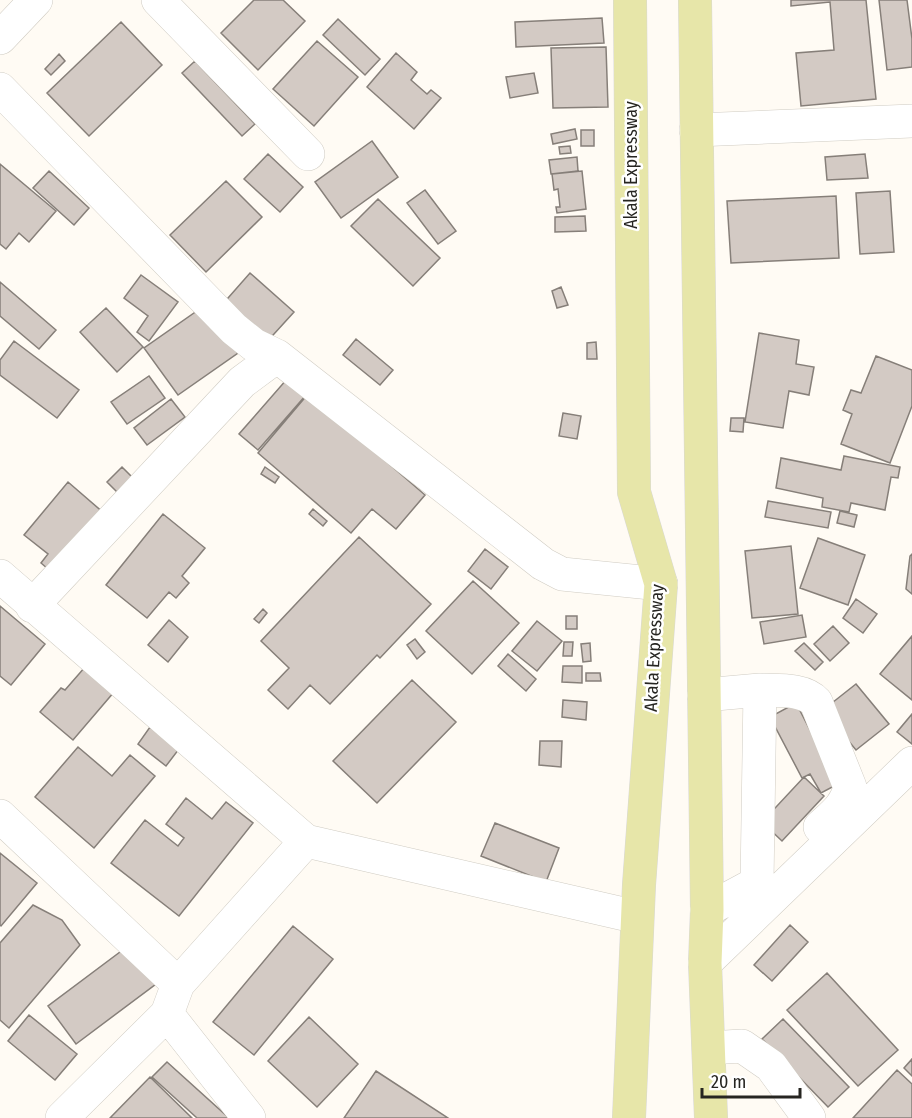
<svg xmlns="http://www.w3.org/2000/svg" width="912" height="1118" font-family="'Fira Sans Condensed',sans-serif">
  <rect width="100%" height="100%" fill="#fffbf4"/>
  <path fill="#d3cac4" stroke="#867f79" stroke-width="1.5" d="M254,0H283L305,21L258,70L221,33Z
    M791,0H866L876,99L801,106L796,53L834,50L830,2L791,6Z
    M879,0H907L912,39V67L887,70Z
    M602,18L604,43L516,47L515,22Z
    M338,19L380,59L365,75L323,35Z
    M121,22L162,65L89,136L47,93Z
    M317,41L358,77L314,126L273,89Z
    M606,47L608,107L553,108L551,48Z
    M396,53L417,72L411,80L427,94L431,90L441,98L414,129L367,87Z
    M59,54L65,61L51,75L45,69Z
    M195,61L255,124L242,136L182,73Z
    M534,73L538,93L510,98L506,77Z
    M575,129L577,139L553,144L551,134Z
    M581,130H594V146H581Z
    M372,141L398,177L341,218L315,182Z
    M570,146L571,153L560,154L559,147Z
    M268,154L303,187L280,212L244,179Z
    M865,154L868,178L827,180L825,157Z
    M577,157L578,171L551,174L549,160Z
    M0,164L56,211L29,242L19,233L6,249L0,244Z
    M49,171L89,208L74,225L33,188Z
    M582,171L586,209L557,213L556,207H560L558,189L554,190L552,174Z
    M226,181L262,217L206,272L170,235Z
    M425,190L456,231L438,244L407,203Z
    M890,191L894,252L860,254L856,193Z
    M836,196L839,258L731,263L727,201Z
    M378,199L440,258L413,286L351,226Z
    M585,216L586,231L555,232V217Z
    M250,273L294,312L264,345L221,306Z
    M141,275L178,302L149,341L137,332L148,316L124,298Z
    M0,282L56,330L39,349L0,316Z
    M561,287L568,305L557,308L552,291Z
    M204,306L238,353L178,395L144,348Z
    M106,308L143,347L117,372L80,332Z
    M759,333L799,340L796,364L814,367L809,395L789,391L783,428L745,422Z
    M356,339L393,370L380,385L343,355Z
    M14,341L79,390L57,418L0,375V360Z
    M596,342L597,359H587V343Z
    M876,356L912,370V406L890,463L841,444L852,414L843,410L851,390L861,393Z
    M149,376L165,398L127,424L111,402Z
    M287,379L306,395L258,450L239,434Z
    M308,394L425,495L396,529L372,509L351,533L258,453Z
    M171,399L185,417L147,445L134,428Z
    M563,413L581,416L577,439L559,436Z
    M731,418H744L743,432L730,431Z
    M844,456L900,467L898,478L891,477L885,510L851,503L849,512L822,507L823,498L776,488L781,458L841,470Z
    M122,467L136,481L121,496L107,482Z
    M265,467L279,477L275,483L261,474Z
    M68,482L105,514L55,575L41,563L48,554L24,535Z
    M768,501L831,512L828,528L765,517Z
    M313,509L327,521L323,526L309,514Z
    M840,511L857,515L854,527L837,523Z
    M163,514L205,548L182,576L189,583L176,598L169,592L147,618L106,585Z
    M359,537L431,604L380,658L377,655L330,704L310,685L288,709L268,690L289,668L261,641Z
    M818,538L865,555L848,605L800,588Z
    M791,546L798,614L752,618L745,551Z
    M485,549L508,567L491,589L468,571Z
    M912,554V594L906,589L910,556Z
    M473,581L519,623L472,674L426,631Z
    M856,599L877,614L863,633L843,618Z
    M0,606L45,644L11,685L0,676Z
    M263,609L267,613L259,623L254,619Z
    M802,615L806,637L764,644L760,622Z
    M566,616H577V629H566Z
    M169,620L188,637L168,662L148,645Z
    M537,621L562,641L537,671L512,651Z
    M833,626L849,643L830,661L814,644Z
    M912,636V700L880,674Z
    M415,639L425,652L417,659L407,645Z
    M564,642H573L572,656H563Z
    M590,643L591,661L583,662L581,644Z
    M804,643L823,662L815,670L795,651Z
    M508,654L536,679L526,691L498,666Z
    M563,666H582V683L562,682Z
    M85,667L114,692L73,740L40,712L61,688L65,690Z
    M586,673H600L601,681H586Z
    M412,680L456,722L377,803L333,761Z
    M856,684L889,724L856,750L823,710Z
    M563,700L587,702L586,720L562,717Z
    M796,703L838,784L821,793L810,774L802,778L770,717Z
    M912,714V744L897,732Z
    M150,727L179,749L166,766L138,744Z
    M540,741H562L561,767L539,765Z
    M78,747L112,776L130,755L155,776L94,848L35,797Z
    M804,777L824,796L782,841L762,822Z
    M186,798L212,819L226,802L253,823L179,916L111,863L145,820L178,846L184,838L166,824Z
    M495,823L559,848L546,882L481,856Z
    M0,853L37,883L1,926L0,925Z
    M33,905L62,920L80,945L9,1028L0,1020V943Z
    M790,925L808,942L772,981L754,965Z
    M293,926L333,959L254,1055L213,1022Z
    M128,946L156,984L76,1044L48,1006Z
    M827,973L898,1050L858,1086L787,1010Z
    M29,1015L77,1054L55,1080L8,1041Z
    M309,1017L358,1064L317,1107L268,1061Z
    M783,1019L849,1087L828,1107L762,1039Z
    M912,1059V1076L904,1068Z
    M167,1062L229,1118H197L152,1077Z
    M897,1070L912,1084V1118H853Z
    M376,1071L448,1118H344Z
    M150,1077L192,1118H110Z"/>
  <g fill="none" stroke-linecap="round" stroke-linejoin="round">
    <g stroke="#d0ccc3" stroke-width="34">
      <path id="minor" d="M158,0L308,154
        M0,38L36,0
        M0,89L234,329L254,345L277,356L242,382L32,606
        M696,130L912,121
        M277,356L543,564L562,574L661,584
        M0,576L306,841L178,984L167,1014L62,1118
        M760,690C777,691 803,688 816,702L850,787C846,806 833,815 820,827
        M704,695L760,690L757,883L707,910
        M0,816L178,984
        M306,841L637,917
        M705,963L912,763
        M167,1014L249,1118
        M709,1048L742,1046L771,1066L809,1118"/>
    </g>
    <g stroke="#d8d8d7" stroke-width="34">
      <path id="major" d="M695,0L707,910L705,963L711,1118
        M629,1118L639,885L661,584L634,492L630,0"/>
    </g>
    <use href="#minor" stroke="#fff" stroke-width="33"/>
    <use href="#major" stroke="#e7e6a9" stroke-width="33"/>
  </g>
  <g text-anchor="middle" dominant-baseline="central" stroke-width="5" stroke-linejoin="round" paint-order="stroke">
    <g font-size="18" fill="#262521" stroke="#fff">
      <text transform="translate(631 165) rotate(-90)">Akala Expressway</text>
      <text transform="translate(654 648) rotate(-87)">Akala Expressway</text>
    </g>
  </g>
  <path d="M702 1088v9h98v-9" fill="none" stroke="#262521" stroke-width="3"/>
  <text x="711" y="1088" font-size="18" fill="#262521" stroke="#ffffff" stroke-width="4.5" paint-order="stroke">20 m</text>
</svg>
